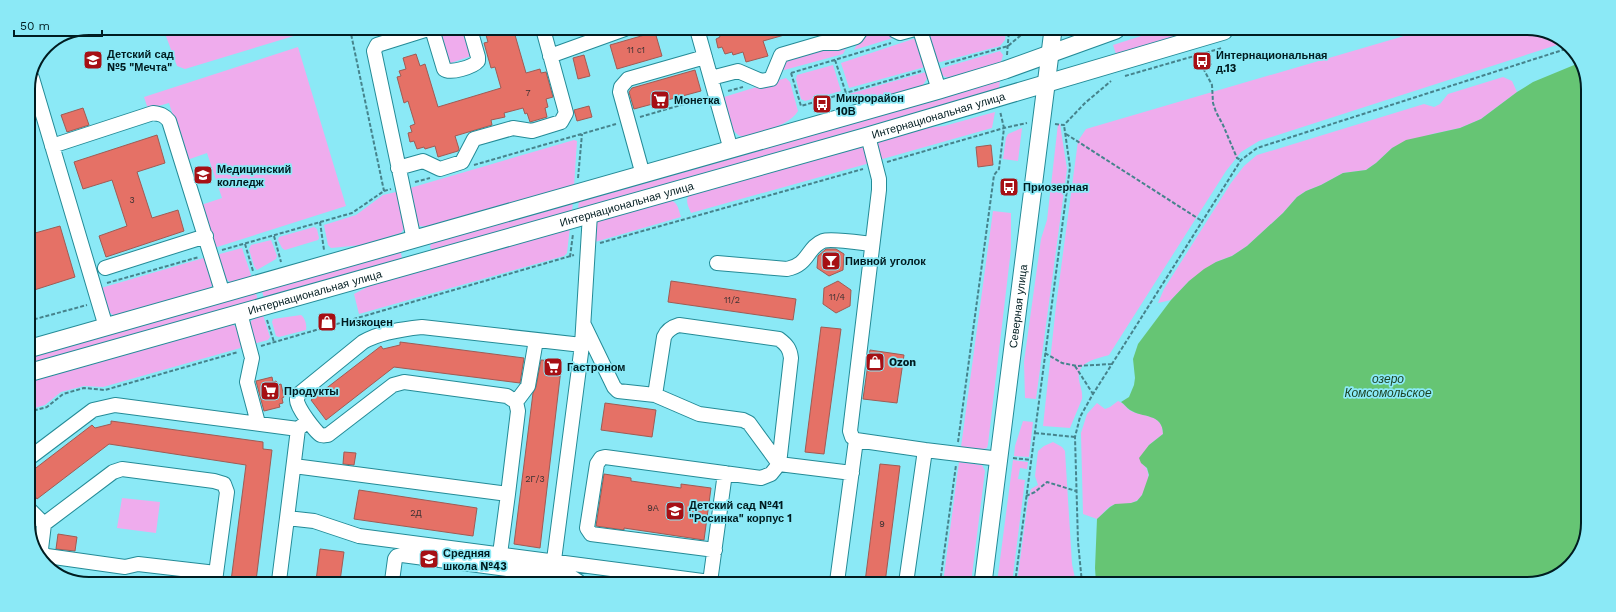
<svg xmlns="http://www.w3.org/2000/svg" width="1616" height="612" font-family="'Work Sans',sans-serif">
  <rect width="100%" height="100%" fill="#8be9f6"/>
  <path fill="#efaced" d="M163,28L309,29L297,35L185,69L177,66Z
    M447,29H463L471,56L448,64L439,32Z
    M865,30H886L893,38L854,50Z
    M946,30H1006L1005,40L1000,46L937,63L927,35Z
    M1160,30L1196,31L1116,54L1113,45Z
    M1421,31H1547L1563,43L1259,141L1241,152L1226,171L1109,355C1097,359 1076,361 1079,380C1080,386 1083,392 1082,399L1070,428L1043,426L1056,306L1078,141L1086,129Z
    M916,38L925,67L849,88L841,63Z
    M849,43L843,54L777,72L783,58Z
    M298,47L346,206L214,248L201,205L222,198L207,153L187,160L169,103L148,109L144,97Z
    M1000,51L1003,55L1001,62L948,78L941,75L939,69Z
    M833,65L841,91L805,101L801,99L796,79L797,75Z
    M926,72L928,77L923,85L882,97L851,100L849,94Z
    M1503,77L1512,81L1517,92L1481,119L1460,128L1432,134L1392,148L1376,163L1366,170L1343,173L1321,185L1306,191L1297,197L1283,213L1247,246L1232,256L1216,262L1189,281L1171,300L1158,303L1164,289L1231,183L1244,166L1257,155L1274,150L1424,104L1434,107L1440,104L1448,94Z
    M786,78L790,82L798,111C790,126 759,132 743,137C728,133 727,110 724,97Z
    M1000,80L999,89L578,209L579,200Z
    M995,112L992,128L879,160L877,143L880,139L915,129L944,126Z
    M1058,124H1060L1067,169L1036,399L1025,398L1024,362L1041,239L1047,220Z
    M1022,128L1018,161L1003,159L1006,138L1008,134Z
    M574,140L577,141L574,186L429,227L419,226L416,220L410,188Z
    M856,146L863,147L867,152L870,163L691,213C688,206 684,199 691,193Z
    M396,192L404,224V229L401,233L362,245L331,248L328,245L324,225L356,215L383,195Z
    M668,200C678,201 678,208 681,217L595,242V226L598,221Z
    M573,202L572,211L435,250L431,249L430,246L433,242Z
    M993,211L1011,213V249L988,444L987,448L983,449L961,447Z
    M314,227L317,229L319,238L318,240L285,250L282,248L278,240L279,237Z
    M570,227L567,253L564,256L359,314L354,294L375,283Z
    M271,240L277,256L276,259L257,270L254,266L249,249L251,245Z
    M242,248L252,278L231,283L223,276L216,255Z
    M397,252L401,253L402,259L264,298L262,291Z
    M207,257L214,284L208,289L115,316C105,312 104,298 101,288Z
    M256,293L258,301L28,365V358Z
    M263,315L270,337L268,340L253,344L249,324L252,320Z
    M301,315C305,318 307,325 306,330L279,337L276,336L272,322L273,319Z
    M230,324C241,326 241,338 244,347L103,387L84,386L61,392L45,405L28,410V382Z
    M1118,401C1124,403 1126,408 1131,411C1144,417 1163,414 1163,434L1149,445L1141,463C1145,466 1147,468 1148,473C1150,481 1143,497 1136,501C1128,506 1119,502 1111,506C1106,509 1102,515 1097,519L1083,514L1081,433L1087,414L1097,403L1105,409L1110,407Z
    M1023,421L1033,422L1029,457L1014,456L1015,446Z
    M1053,442L1062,447L1065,451L1072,564L1076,583H1017L1028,500L1031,489L1038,485L1035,476L1038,451L1044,446Z
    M1013,460L1028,462L1027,469L1020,468L1018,479L1025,480L1012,583H997Z
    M959,462L982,465L985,471L971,583H943Z
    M122,498L160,502L156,533L117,528Z"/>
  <path fill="#66c574" d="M1579,63L1588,85L1585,543L1564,571L1527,584L1096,583L1095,568L1097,519L1110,507L1115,504L1131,503L1137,501L1142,495L1149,475L1147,468L1141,463L1139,458L1149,445L1163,434C1163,413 1142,418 1130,410C1127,408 1124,404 1121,402L1129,397L1134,385L1135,378L1133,359L1138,344L1171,300L1189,281L1204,269L1216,262L1232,256L1247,246L1283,213L1297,197L1306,191L1321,185L1343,173L1366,170L1376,163L1392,148L1406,140L1460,128L1481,119L1517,92L1533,82Z"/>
  <path fill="#e57166" stroke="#9f5b54" d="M492,29H512L513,35H515L526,73L540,69L541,73L546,72L553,97L546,99L548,107L545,108L547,117L530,122L527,113L525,114L523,108L504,113L505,117L491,120L492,125L455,136L459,149L458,151L438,157L435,146L425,149L424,147L417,149L414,141L410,142L408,133L412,132L410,126L415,124L408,101L404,103L397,77L401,76L399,71L406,69L403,58L416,54L420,66L425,64L438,107L501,88L495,67L491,68L484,43L488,42L486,35L493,33Z
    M723,29L794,30L795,32L763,41L768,56L746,62L743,52L733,55L732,52L725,54L722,47L718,48L716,39L720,37L718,31Z
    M655,32L662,56L617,69L610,45Z
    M584,55L590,76L578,79L573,58Z
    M695,70L701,91L634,109L629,92L632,88Z
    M589,106L592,117L577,121L574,110Z
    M83,108L89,125L67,132L61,115Z
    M157,135L165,163L137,172L152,218L178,210L184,231L106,257L99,236L127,226L112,180L83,189L74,162Z
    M991,145L993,165L978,167L976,147Z
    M60,226L75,277L28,292V235Z
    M826,249H836L844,254L843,270L829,276L817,268L818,256Z
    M671,281L796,299L793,320L668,302Z
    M838,281L851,290L850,306L836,313L823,304L824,288Z
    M821,327L841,329L824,454L805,452Z
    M400,342L524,358L520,383L394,367L326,420L311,400L381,346L383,349L400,345Z
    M870,350L904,355L897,403L863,399Z
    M541,360L552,361V368L561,369L540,548L514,544L533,393L536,387Z
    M272,377L273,382L276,381L278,385L281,384L284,397L282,398L283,403L279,404L280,407L264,411L256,381Z
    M605,403L656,410L652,437L601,430Z
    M111,421L263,442V449L272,450L256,581H231L246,465L109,444L37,499L28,487V474L92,425L95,428L111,424Z
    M344,452L356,453L354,465L343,464Z
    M880,464L900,466L885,583L865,582Z
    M604,474L631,478V481L681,488V484L711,488L704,540L624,528V530L596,526Z
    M359,490L477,508L473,536L354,519Z
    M58,534L77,537L75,551L56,549Z
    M320,549L344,552L340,581H316Z"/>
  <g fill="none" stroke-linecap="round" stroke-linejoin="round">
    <g stroke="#248b97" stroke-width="16">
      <path id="minor" d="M432,29L444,69C450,74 473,67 478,61V57L470,29
        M697,29L731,150
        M894,30L900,33L911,30
        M920,30L939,90
        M550,56L625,29
        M32,78L106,327
        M711,78L738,71L761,81L771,79L781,55L822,43H837L856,37L861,30
        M868,136L879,179V190L850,431L852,437L856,440L925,450
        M52,146L153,113C161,114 164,115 169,121L223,294
        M398,168L423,161L440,169L462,162L474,139L513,128L532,131L561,122L566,113L543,29
        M643,175L620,92L621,87L628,79L705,57
        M414,240L374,51L377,45L428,29
        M717,263L787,269C809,265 807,247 823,241C831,238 862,243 872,244
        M105,268L206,236
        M240,313L252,358L247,382L258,423
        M584,325L614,387L618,391L655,395L699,414L743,420L749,423L779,464L852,473
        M655,395L664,337C667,330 672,327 679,325L779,339C787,345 790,349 791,358L779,464L771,474L761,478L605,457L601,458L597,464L587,528L591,534L715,550
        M516,402L528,386L536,340
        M28,459L93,410L115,405L298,429L308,421
        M294,466L508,494L518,411L516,402L507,396L404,382L393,385L328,435C326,435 324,436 321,435C316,433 296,406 297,400C297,399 298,395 299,394L363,342C380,332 403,329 422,327L582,345L590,214
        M28,508L44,524L113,472L122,469L214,481L224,484L227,492L215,581
        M287,518L298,429
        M44,524L41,549L43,554L47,556L125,567L138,564L216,573
        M500,554L508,494
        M554,560L582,345
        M279,581L287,518L314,521L359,536L710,582
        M392,581L395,559L397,556L402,555L573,578L579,582
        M710,582L725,473
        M837,582L856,440
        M906,583L925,450L1000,459"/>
    </g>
    <g stroke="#248b97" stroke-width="19">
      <g id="major">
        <path d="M28,349L939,90L1005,70L1116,30"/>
        <path id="s1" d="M28,373L868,136L1224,31"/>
        <path id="s2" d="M983,583L1053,30"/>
      </g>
    </g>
    <path stroke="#46838c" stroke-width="2" stroke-dasharray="4 2" stroke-linecap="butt" d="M350,29L384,191
      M1208,52L1211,64L1202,66L1212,85L1213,103L1216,112L1223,125L1237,158L1241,160
      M1007,55L1009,30
      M835,60L846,93
      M945,64L1008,46L1027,30
      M791,73L801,106L921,71
      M791,73L891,43
      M1125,76L1222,48
      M728,91L743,87
      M640,117L705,98
      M1055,124L1064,125L1085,103L1111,81
      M1066,134L1202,221
      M887,162L1004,128L1027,123
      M474,165L616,124
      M578,178L582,134
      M415,182L430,178
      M320,222L324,250
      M274,236L281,262
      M600,243L863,169
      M245,244L253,271
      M222,250L352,213L384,191L391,189
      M570,257L573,234
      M107,283L199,257
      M267,320L274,342
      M28,321L87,305
      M261,346L574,255
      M1045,353L1062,363L1077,366L1112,364
      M1075,366L1093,394
      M28,412L47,407L63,394L84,388L105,390L238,352
      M1035,433L1075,437
      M958,442L994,175L999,169L1004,128L1000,111
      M1013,458L1031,460
      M1026,496L1035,492L1047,482L1076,491
      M940,583L956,465
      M1015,583L1070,167L1064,125
      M1082,583L1078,542L1075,437L1080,417L1093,394L1241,160L1257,148L1569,48"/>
    <use href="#minor" stroke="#fff" stroke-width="14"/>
    <use href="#major" stroke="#fff" stroke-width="17"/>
  </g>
  <defs>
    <g id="school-square" transform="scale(1)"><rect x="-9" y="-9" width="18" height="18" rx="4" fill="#a60f14" stroke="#8be9f6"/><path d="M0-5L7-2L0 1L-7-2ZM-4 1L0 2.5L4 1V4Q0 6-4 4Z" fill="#fff"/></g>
    <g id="bus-square" transform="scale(1)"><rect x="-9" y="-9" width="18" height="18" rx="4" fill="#a60f14" stroke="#8be9f6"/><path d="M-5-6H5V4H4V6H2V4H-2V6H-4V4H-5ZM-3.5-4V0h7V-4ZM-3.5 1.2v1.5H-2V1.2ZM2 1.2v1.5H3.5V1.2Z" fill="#fff"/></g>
    <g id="supermarket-square" transform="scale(1)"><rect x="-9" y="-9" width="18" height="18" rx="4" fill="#a60f14" stroke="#8be9f6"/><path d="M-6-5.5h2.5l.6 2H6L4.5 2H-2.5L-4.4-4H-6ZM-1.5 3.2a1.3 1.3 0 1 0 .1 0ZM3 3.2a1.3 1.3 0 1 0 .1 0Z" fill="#fff"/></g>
    <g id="university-square" transform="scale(1)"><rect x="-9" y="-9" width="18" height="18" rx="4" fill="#a60f14" stroke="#8be9f6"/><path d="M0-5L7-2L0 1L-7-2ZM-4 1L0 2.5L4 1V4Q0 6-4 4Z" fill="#fff"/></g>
    <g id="bar-square" transform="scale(1)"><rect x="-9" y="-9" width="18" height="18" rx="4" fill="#a60f14" stroke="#8be9f6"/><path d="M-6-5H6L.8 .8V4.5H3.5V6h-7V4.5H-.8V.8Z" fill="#fff"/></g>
    <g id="shop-square" transform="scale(1)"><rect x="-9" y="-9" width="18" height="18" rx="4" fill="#a60f14" stroke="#8be9f6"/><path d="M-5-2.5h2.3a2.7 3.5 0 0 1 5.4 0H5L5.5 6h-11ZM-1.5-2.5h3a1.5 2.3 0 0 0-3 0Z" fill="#fff"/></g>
  </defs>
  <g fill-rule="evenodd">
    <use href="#school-square" x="93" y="60"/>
    <use href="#bus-square" x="1202" y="61"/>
    <use href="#supermarket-square" x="660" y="100"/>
    <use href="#bus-square" x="822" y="104"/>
    <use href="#university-square" x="203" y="175"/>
    <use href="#bus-square" x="1009" y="187"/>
    <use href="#bar-square" x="831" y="261"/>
    <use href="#shop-square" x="327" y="322"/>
    <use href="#shop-square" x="875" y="362"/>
    <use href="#supermarket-square" x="553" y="367"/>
    <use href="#supermarket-square" x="270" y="391"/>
    <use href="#school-square" x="675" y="511"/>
    <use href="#school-square" x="429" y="559"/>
  </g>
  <g text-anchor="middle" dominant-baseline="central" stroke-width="3.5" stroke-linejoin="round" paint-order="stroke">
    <g font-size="9" fill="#393132">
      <text x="636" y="50">11 с1</text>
      <text x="528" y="93">7</text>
      <text x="132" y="200">3</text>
      <text x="837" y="297">11/4</text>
      <text x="732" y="300">11/2</text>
      <text x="535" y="479">2Г/3</text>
      <text x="653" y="508">9А</text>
      <text x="416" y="513">2Д</text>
      <text x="882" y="524">9</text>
    </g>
    <g font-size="11" font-weight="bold" fill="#001c20" stroke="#8be9f6" text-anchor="start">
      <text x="107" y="54">Детский сад<tspan x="107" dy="13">№5 "Мечта"</tspan></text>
      <text x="1216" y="55">Интернациональная<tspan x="1216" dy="13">д.13</tspan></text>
      <text x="836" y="98">Микрорайон<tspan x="836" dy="13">10В</tspan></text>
      <text x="674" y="100">Монетка</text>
      <text x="217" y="169">Медицинский<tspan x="217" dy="13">колледж</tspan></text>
      <text x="1023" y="187">Приозерная</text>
      <text x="845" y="261">Пивной уголок</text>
      <text x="341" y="322">Низкоцен</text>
      <text x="889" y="362">Ozon</text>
      <text x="567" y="367">Гастроном</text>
      <text x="284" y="391">Продукты</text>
      <text x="689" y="505">Детский сад №41<tspan x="689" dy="13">"Росинка" корпус 1</tspan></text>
      <text x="443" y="553">Средняя<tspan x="443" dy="13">школа №43</tspan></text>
    </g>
    <g font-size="11" fill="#001c20" stroke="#8be9f6">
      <text stroke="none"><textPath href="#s1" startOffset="946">Интернациональная улица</textPath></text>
      <text stroke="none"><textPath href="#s1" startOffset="622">Интернациональная улица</textPath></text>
      <text stroke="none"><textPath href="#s1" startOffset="298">Интернациональная улица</textPath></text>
      <text stroke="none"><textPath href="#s2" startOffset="279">Северная улица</textPath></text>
    </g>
    <g font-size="12" font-style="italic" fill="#193f1f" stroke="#8be9f6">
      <text x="1388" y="379">озеро<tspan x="1388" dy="14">Комсомольское</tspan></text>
    </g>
  </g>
  <path d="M0 0H1616V612H0ZM89 35H1527A54 54 0 0 1 1581 89V523A54 54 0 0 1 1527 577H89A54 54 0 0 1 35 523V89A54 54 0 0 1 89 35Z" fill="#8be9f6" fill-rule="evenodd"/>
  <path fill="none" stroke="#001c20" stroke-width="2" d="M89 35H1527A54 54 0 0 1 1581 89V523A54 54 0 0 1 1527 577H89A54 54 0 0 1 35 523V89A54 54 0 0 1 89 35Z"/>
  <path d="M14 30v6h88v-6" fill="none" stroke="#001c20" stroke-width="2"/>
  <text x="20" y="30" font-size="12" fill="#001c20" stroke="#8be9f6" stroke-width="3" paint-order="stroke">50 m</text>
</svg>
